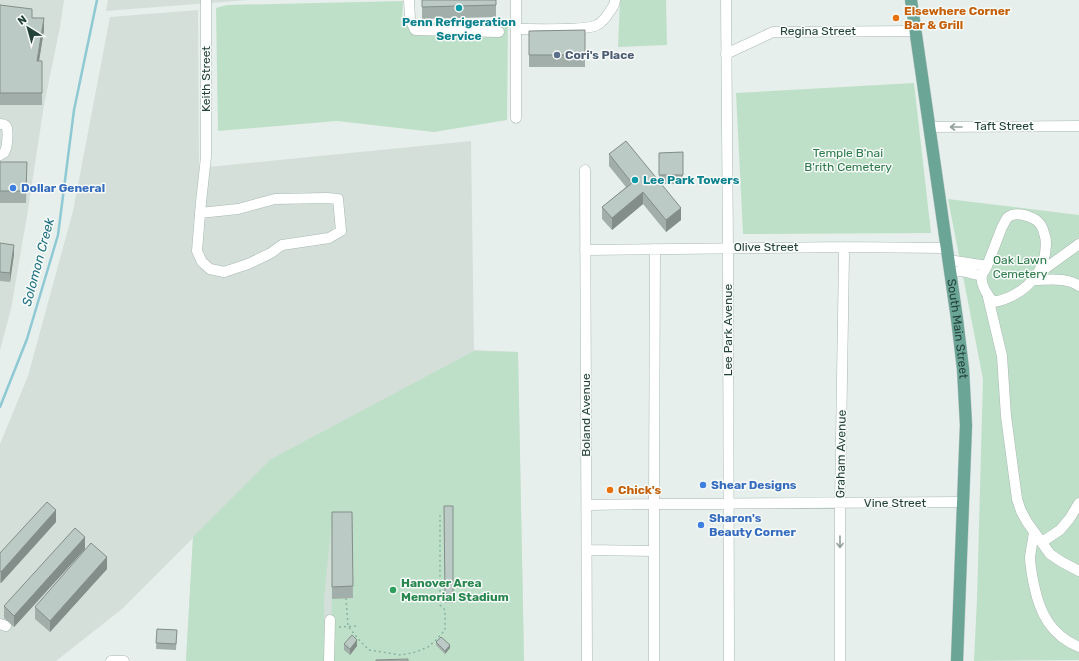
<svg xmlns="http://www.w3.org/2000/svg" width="1079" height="661" font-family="Rubik,sans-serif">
  <rect width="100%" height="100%" fill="#e6efeb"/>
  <path fill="#d4dfda" d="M0,0H64L60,27L44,105L27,216L11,309L0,350Z
    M108,0H248L106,11Z
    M198,10L199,168L471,141L474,350L518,352L524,661H186L193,538L122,609L56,661H0V444L28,376L73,211L110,17Z"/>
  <path fill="#bfe0c8" d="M620,0H666L667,45L618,47Z
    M403,1L402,22L508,24L507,120L434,132L337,121L218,131L216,8L227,5Z
    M914,83L931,233L743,234L736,93Z
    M948,199L1079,215V660L974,661L977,599L983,379Z
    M474,351L518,352L524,661H334L332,658L331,528L324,599L325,661H186L193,537L271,459Z"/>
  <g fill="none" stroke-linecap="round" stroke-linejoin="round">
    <path stroke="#8ec9d4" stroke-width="2.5" d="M0,407L27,339L58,235L74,110L97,0"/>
    <g stroke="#a8b8b2" stroke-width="11">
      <path id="minor" d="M409,0L410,19L415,30L499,32
        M726,0L728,248L729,661
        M516,29C532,29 586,31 597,25C603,22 607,16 610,11C613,7 615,5 615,0
        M726,54L773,32L916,31
        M516,118V0
        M0,124C3,124 4,124 6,126C9,129 7,148 5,151C4,154 2,154 0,155
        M929,127L1079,126
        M585,170L587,661
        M200,213L238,209L275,199L327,198L338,199L341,231L329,238L282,245L271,253L248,264L224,272L210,269L202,262L197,251L201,202L206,157V0
        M585,250L843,247L946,248
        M955,261L987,266L1002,227C1004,224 1005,221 1007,218C1014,211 1028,215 1036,220C1040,223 1043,228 1044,233C1047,240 1046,246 1045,254C1041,279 1019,297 994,302C988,297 980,284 982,275C983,272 986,269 987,266
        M950,272L961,271L982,276
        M1039,273L1079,244
        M1034,280C1049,280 1066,277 1079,286
        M988,297L1002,356L1006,416L1017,499L1021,511L1027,522L1050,554L1062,562L1079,571
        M587,505L654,504L963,502
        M1034,532C1033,540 1031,549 1030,557C1030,566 1032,575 1034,585C1040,614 1051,635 1079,647
        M1042,542L1060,530L1070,518L1079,503
        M587,550L654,551
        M0,624L6,626
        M111,661H124
        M329,661L330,620
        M654,661V504L655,249
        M840,661V503L844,255L843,247"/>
    </g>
    <g stroke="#c2cac8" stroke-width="13">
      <g id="major">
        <path id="s1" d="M911,0L957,319L963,369L966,425L957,661"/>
      </g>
    </g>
    <path stroke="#86b3a5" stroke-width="1.5" stroke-dasharray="2 3" stroke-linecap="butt" d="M346,598L348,626L359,640L369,650L401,655L416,652L428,647L437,639L445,630V610L440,605V515
      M339,627L356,626"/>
    <use href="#minor" stroke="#fff" stroke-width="10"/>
    <use href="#major" stroke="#6aa596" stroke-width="12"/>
  </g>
  <path fill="#a1aea9" d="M422,0H496V17L422,19Z
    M0,5L32,18L44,30L39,61H42V105H0Z
    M585,30V67H529V31Z
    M683,152V184H661L681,220L666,232L643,204L612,230L602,219V207L626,187L609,166V154L659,181V153Z
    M0,162H27L26,203H0Z
    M0,243L14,254L10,282L0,281Z
    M444,506H453V603H445Z
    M332,512H352L353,598L332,599Z
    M56,522L1,583H0V553Z
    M85,549L14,627L4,618V606Z
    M107,569L50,632L35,619V607Z
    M157,629L177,630L176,650L156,649Z
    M436,642L450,648L445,654L436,645Z
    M344,644L357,646L350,655L344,650Z"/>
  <path fill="#838d89" d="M44,18V30L37,73V61Z
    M643,192V204L612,230V218Z
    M681,208V220L666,232V220Z
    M14,245V254L10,282V273Z
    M56,510V522L1,583V572Z
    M85,537V549L14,627V616Z
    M107,557V569L50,632V621Z
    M357,640V646L350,655V649Z
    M450,645V648L445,654V651Z"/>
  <path fill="#bbcac4" stroke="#838d89" d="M422,0H496V5L422,7Z
    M0,5L32,9V18H44L37,61H42V93H0Z
    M585,30V55H529V31Z
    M626,141L681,208L666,220L643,192L612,218L602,207L632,183L609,154Z
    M683,152V175H659V153Z
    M0,162H27L26,191H0Z
    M0,243L14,245L10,273L0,272Z
    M47,502L56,510L1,572L0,571V553Z
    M444,506H453V594H445Z
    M332,512H352L353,586L332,587Z
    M75,528L85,537L14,616L4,606Z
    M91,543L107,557L50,621L35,607Z
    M157,629L177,630L176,644L156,643Z
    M352,635L357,640L350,649L344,644Z
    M441,637L450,645L445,651L436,642Z
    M408,659V661H376V660Z"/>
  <defs><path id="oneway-shaft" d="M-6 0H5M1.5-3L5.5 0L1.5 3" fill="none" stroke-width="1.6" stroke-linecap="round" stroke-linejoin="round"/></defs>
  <g stroke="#92a09c">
    <use href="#oneway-shaft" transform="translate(956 127) rotate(180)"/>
    <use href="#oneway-shaft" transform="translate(840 542) rotate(90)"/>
  </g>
  <g fill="#0f9aa8" stroke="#f7fbf9" stroke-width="1.5">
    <circle cx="459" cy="8" r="4"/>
    <circle cx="635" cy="180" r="4"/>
  </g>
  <g fill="#e8710a" stroke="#f7fbf9" stroke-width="1.5">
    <circle cx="896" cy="18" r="4"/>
    <circle cx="610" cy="490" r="4"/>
  </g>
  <circle fill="#5c6f8a" stroke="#f7fbf9" stroke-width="1.5" cx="557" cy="55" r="4"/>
  <g fill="#3f7fe0" stroke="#f7fbf9" stroke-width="1.5">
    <circle cx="13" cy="188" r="4"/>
    <circle cx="703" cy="485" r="4"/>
    <circle cx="701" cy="525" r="4"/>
  </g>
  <circle fill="#2e9e5b" stroke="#f7fbf9" stroke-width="1.5" cx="393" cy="590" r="4"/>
  <g text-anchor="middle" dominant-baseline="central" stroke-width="3" stroke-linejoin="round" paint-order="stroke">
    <g font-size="12" font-weight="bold" fill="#c56008" stroke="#f7fbf9" text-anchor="start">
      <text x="904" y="11">Elsewhere Corner<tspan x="904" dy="14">Bar &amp; Grill</tspan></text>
      <text x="618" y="490">Chick's</text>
    </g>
    <g font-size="12" font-weight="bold" fill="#0d838f" stroke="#f7fbf9">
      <text x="459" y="22">Penn Refrigeration<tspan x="459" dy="14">Service</tspan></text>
      <text x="643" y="180" text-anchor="start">Lee Park Towers</text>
    </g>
    <g font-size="12" fill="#24423a" stroke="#f7fbf9">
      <text x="818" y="31">Regina Street</text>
      <text transform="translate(206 79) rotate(-90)">Keith Street</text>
      <text x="1004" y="126">Taft Street</text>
      <text x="766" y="247">Olive Street</text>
      <text stroke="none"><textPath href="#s1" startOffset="332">South Main Street</textPath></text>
      <text transform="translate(728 330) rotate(-90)">Lee Park Avenue</text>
      <text transform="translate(586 415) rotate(-90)">Boland Avenue</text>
      <text transform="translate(841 454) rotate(-89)">Graham Avenue</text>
      <text x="895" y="503">Vine Street</text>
    </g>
    <g font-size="12" font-weight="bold" fill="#4e5e75" stroke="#f7fbf9" text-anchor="start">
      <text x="565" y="55">Cori's Place</text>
    </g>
    <g font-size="12" fill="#2d7a4b" stroke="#f7fbf9">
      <text x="848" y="153">Temple B'nai<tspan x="848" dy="14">B'rith Cemetery</tspan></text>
      <text x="1020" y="260">Oak Lawn<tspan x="1020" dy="14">Cemetery</tspan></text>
    </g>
    <g font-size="12" font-weight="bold" fill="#366cbe" stroke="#f7fbf9" text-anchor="start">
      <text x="21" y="188">Dollar General</text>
      <text x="711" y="485">Shear Designs</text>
      <text x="709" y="518">Sharon's<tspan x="709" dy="14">Beauty Corner</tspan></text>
    </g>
    <g font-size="12" font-weight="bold" fill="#27864d" stroke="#f7fbf9" text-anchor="start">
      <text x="401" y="583">Hanover Area<tspan x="401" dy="14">Memorial Stadium</tspan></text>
    </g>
    <g font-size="13" font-style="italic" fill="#1c6f80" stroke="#f7fbf9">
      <text transform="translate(38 262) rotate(-75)">Solomon Creek</text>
    </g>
  </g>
  <g transform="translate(28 28) rotate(323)" stroke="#f7fbf9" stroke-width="3" paint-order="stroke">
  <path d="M0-3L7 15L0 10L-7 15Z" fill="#24423a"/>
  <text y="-6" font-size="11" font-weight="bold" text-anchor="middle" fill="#24423a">N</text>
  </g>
</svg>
